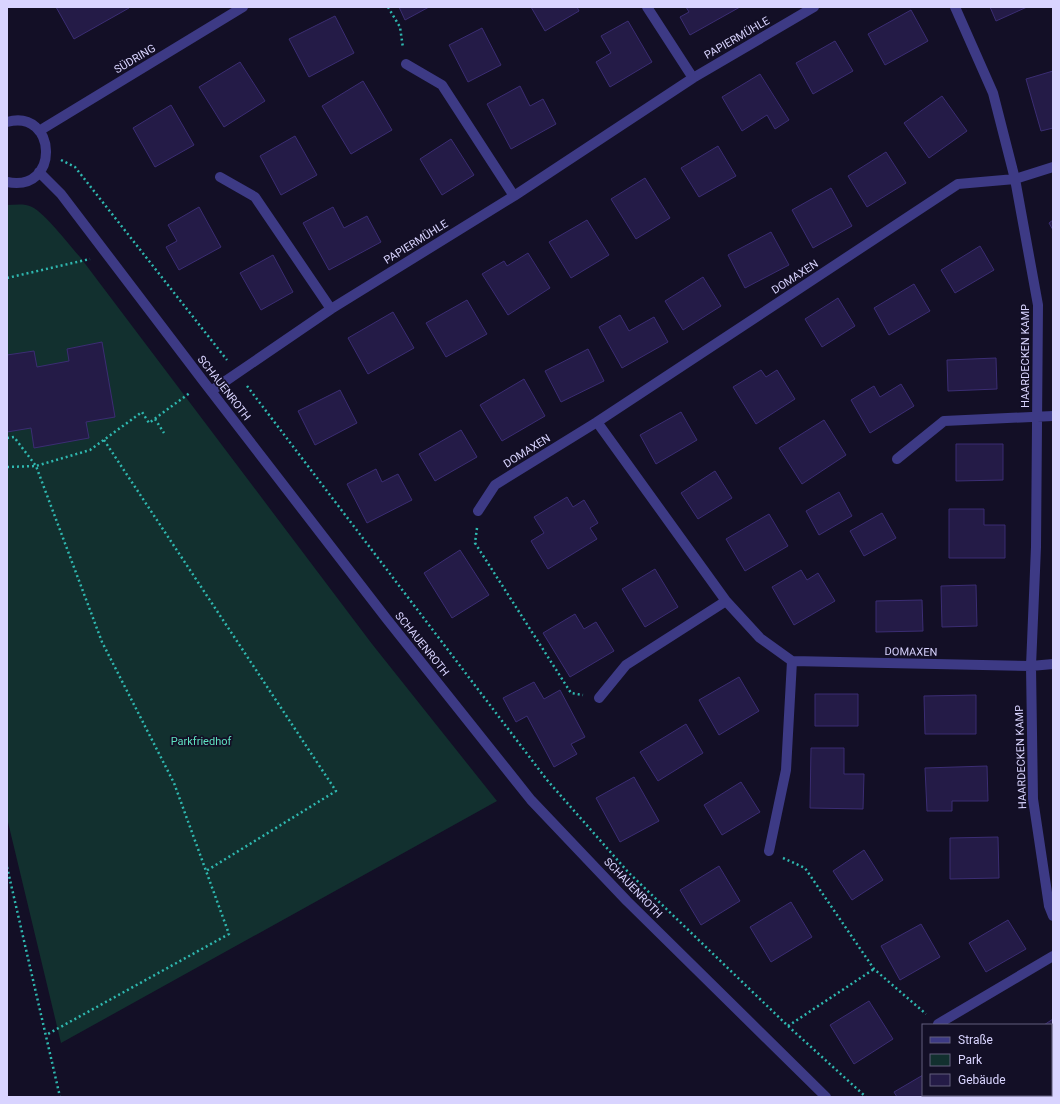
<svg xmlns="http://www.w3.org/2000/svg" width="1060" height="1104" font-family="Roboto,sans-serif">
  <rect width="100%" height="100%" fill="#130f26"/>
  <path fill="#12302f" d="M7,205C15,205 24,203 32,207C46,214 68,244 80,257L372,644L497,801L61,1043L7,818Z"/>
  <path fill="#241b47" stroke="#3b2d73" d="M56,7H128L129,8L74,39Z
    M399,7H429L405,20Z
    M531,7H577L579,11L545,31Z
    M686,7H740L690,35L680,17L689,12Z
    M990,7H1027L996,21Z
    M911,10L928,41L885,65L868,34Z
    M335,16L354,53L309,77L289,39Z
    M628,21L652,62L610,87L596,62L611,53L601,36Z
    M482,28L501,65L468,82L449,45Z
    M835,41L853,71L813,94L796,63Z
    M240,62L265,101L224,127L199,87Z
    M1053,71V128L1041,131L1026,79Z
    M760,74L789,120L775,129L767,115L742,131L722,97Z
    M363,81L392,130L351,154L322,106Z
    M520,86L530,106L543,99L556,124L511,149L487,104Z
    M942,96L967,131L929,158L904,123Z
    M171,105L194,145L155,167L133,128Z
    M295,136L317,175L281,195L260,156Z
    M451,139L474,175L442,195L420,159Z
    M718,146L736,176L699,197L681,168Z
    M886,152L906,183L867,207L848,176Z
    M645,178L670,218L636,239L611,199Z
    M831,188L852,226L813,248L792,210Z
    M199,207L221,247L179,270L166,247L177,241L168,225Z
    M333,207L344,228L367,216L381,242L329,270L303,223Z
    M587,220L609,255L571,278L549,242Z
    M1053,220V230L1049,223Z
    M771,232L789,265L745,288L728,255Z
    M980,246L994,270L955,293L941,270Z
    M528,253L550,288L508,315L482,274L504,261L507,266Z
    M273,255L293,292L261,310L240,273Z
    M703,277L721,306L683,330L665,301Z
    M914,284L930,311L889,335L874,308Z
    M838,298L855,326L822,347L805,319Z
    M467,300L487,334L446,357L426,323Z
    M393,312L414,348L368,374L348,338Z
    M620,315L629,331L654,317L668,342L622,368L599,327Z
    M102,342L115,417L86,422L89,438L34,448L31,428L7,432V355L34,351L37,367L69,361L67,349Z
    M588,349L604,381L561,402L545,371Z
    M996,358L997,389L948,391L947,360Z
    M761,370L766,377L777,370L795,399L756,424L733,387Z
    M524,379L545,416L502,441L480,405Z
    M901,384L914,406L870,433L851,400L874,386L880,397Z
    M340,390L357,423L315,445L298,411Z
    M681,412L697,440L656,464L640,435Z
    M824,420L846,455L802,484L779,448Z
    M461,430L477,457L435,481L419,454Z
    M956,444H1003V480L956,481Z
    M376,469L382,482L398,474L412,500L367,523L347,484Z
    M715,471L732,498L698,519L681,493Z
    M839,492L852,516L819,535L806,511Z
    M567,497L573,507L584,500L598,523L590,528L597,539L548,569L531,541L544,533L534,517Z
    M949,509H984V525H1005V558H949Z
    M882,513L896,538L864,556L850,531Z
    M769,514L788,546L745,571L726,539Z
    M460,550L489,595L452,618L424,573Z
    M655,569L678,607L645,627L622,589Z
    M801,570L807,580L818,573L835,601L794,625L772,587Z
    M976,585L977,626L942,627L941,586Z
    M922,600L923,631L876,632V601Z
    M575,614L584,629L596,622L614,651L570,677L543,633Z
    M739,677L759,711L719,735L699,700Z
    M534,682L544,699L560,690L585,737L571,744L577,754L554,767L527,716L516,722L503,698Z
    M815,694H858V726H815Z
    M976,695V734H925L924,696Z
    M686,724L703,753L658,781L640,752Z
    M811,748H844V774H864L863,809L810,808Z
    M987,766L988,801H952V811H927L925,768Z
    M634,777L659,821L620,842L596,798Z
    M741,782L760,812L722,835L704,805Z
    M998,837L999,878L950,879V838Z
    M864,850L883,880L852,900L833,871Z
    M719,866L740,901L701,925L680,890Z
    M791,902L812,937L771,962L750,927Z
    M1008,920L1026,949L986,972L969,943Z
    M921,924L940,957L900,980L881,946Z
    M869,1001L893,1039L854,1064L830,1025Z
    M1053,1019V1061L1051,1062V1025H1044Z
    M923,1075V1095H954L955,1097H897L894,1092Z"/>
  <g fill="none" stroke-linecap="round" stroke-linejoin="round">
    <path stroke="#2fb8b0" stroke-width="2.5" stroke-dasharray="2 3" stroke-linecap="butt" d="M388,7L400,27L403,48
      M61,160L75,167L227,360
      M7,278L90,259
      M247,386L547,780L628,872L788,1026L866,1097
      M155,419L164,433
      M7,438L14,437L36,466L102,642L174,783L229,934L46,1035
      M104,440L336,791L206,871
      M7,467L36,466L90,450L142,412L149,423L191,392
      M477,528L475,543L571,693L583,695
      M783,858L805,868L874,969L926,1014
      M7,867L60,1097
      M788,1026L874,969"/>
    <path stroke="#3d3a85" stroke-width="10" d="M647,7L693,78
      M955,7L993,93L1015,179L1038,305L1036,547L1031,666L1033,799L1049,906L1053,916
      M406,64L442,85L514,196
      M7,122C57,108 61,193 7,182
      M39,131L243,7
      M1053,167L1015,179L958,184L597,422L726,601L760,638L792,661L1031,666L1053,664
      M39,172L61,194L204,382L386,618L531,800L627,901L826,1097
      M220,177L255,197L331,309
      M211,391L331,309L514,196L693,78L814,7
      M897,459L944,421L1053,416
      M478,511L495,485L597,422
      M599,698L626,665L726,601
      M769,851L786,770L792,661
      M938,1024L1053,956"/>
  </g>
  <g text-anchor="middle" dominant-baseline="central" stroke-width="3.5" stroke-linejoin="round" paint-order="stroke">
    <g font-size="11" fill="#d9d4ff" stroke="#130f26">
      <text transform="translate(737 38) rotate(-30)">PAPIERMÜHLE</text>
      <text transform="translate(135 59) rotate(-31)">SÜDRING</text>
      <text transform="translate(416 242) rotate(-32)">PAPIERMÜHLE</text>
      <text transform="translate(795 277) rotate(-33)">DOMAXEN</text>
      <text transform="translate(1025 356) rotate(-90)">HAARDECKEN KAMP</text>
      <text transform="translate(224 388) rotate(52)">SCHAUENROTH</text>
      <text transform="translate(527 451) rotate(-32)">DOMAXEN</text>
      <text transform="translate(422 644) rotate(51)">SCHAUENROTH</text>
      <text transform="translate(911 652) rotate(1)">DOMAXEN</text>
      <text transform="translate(1021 757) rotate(-92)">HAARDECKEN KAMP</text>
      <text transform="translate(633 888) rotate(46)">SCHAUENROTH</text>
    </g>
    <g font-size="11" fill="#5fe0c0" stroke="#130f26">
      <text x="201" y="741">Parkfriedhof</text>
    </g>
  </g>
  <rect width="1060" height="1104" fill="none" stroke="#d9d4ff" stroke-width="16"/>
  <rect x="922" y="1024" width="130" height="72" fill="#130f26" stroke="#625e7d"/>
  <rect x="930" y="1037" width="20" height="6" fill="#3d3a85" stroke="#625e7d"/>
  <text x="958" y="1044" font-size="12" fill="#d9d4ff">Straße</text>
  <rect x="930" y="1054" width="20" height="12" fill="#12302f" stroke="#625e7d"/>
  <text x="958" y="1064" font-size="12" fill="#d9d4ff">Park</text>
  <rect x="930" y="1074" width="20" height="12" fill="#241b47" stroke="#625e7d"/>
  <text x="958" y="1084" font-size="12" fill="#d9d4ff">Gebäude</text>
</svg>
